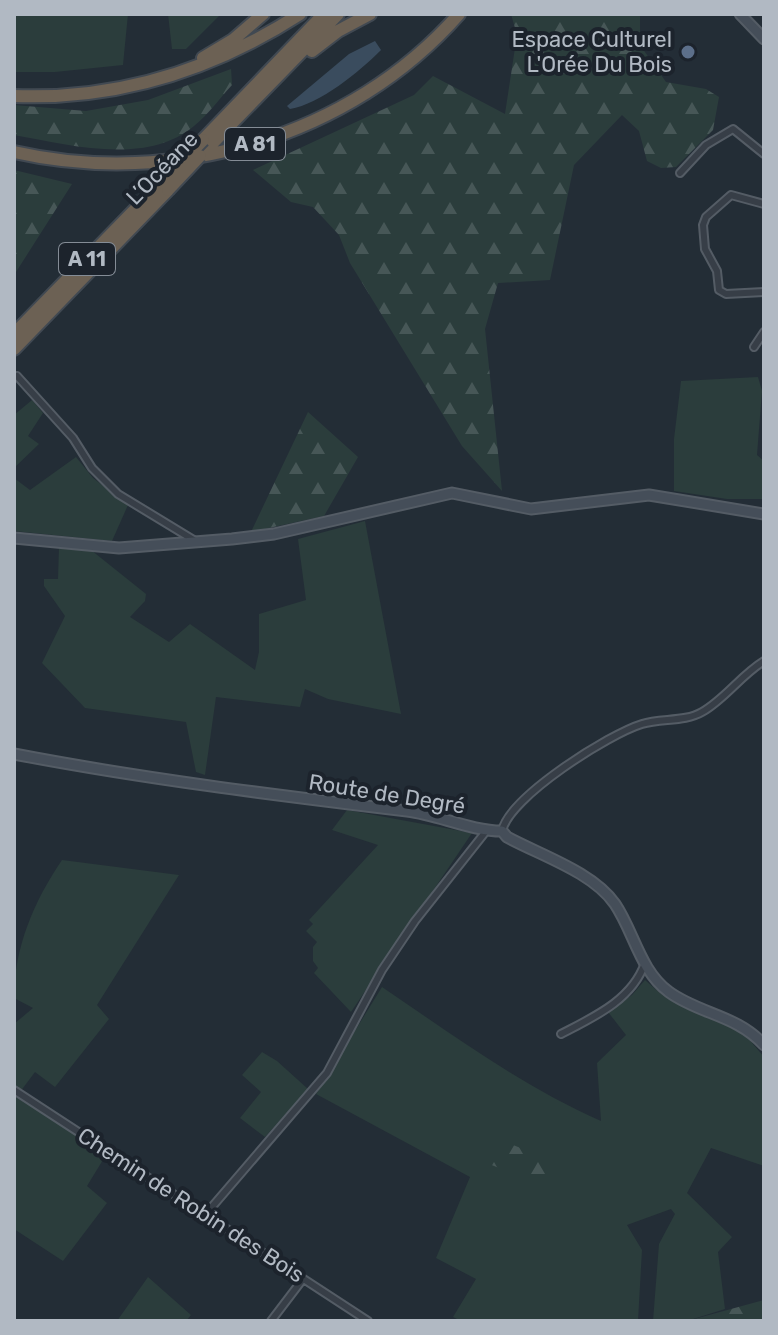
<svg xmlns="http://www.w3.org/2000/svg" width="778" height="1335" font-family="Rubik,sans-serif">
  <defs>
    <pattern id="forest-firs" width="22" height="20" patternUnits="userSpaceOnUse" patternTransform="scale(2)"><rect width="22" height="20" fill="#2b3d3c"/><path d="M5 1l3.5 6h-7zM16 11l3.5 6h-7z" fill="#475757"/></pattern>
  </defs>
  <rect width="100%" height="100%" fill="#232d36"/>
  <path fill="#2b3d3c" d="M14,14H128L123,65L55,72H14Z
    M168,14H221L186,49H172Z
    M758,377L762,391L757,455L764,461V499H727L674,491V439L681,381Z
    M32,400L43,413L28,436L39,444L14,468V415Z
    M76,457L93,478L128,505L112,541L14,531V478L30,490Z
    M365,521L401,714L328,699L305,689L300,707L216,697L205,775L196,772L186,722L85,708L42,663L65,616L44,586V579H58L59,547L91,550L146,594L145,601L130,617L169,642L190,624L255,670L259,652V614L306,600L298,539Z
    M347,810L472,833L351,1012L314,973L318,968L313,961V947L317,942L306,931L313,924L309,920L378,845L332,830Z
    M62,860L179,875L97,1005L109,1019L55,1087L35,1072L20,1092L14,1088V1024L33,1008L14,998C14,948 34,901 62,860Z
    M645,980L660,993L742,1031L764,1057V1166L711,1148L687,1193L732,1237L718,1252L725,1309L687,1321H653L659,1244L675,1214L671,1209L627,1225L642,1250L638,1321H461L453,1317L476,1279L436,1258L470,1177L316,1094L382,987C453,1035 522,1086 601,1121L597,1063L626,1035L608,1012L632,995Z
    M262,1052L277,1061L308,1089L265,1137L240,1118L261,1092L242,1075Z
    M14,1096L37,1110L40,1106L109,1150L87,1186L107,1203L63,1261L14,1229Z
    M148,1277L191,1315L186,1321H117Z"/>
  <path fill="url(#forest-firs)" d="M511,14H640V45L666,82L706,89L719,97L713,130L676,167L661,168L647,161L639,131L622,115L574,165L550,280L498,283L485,329L502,491L462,446L350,263L339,235L313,207L291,202L253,170L414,95L433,76L505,114L517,35Z
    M231,69L232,85C220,98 208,115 194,126C146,166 70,145 14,135V105L86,111L148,100Z
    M14,170L72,184L16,272L14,271Z
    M308,412L358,457L324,516L251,532Z
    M493,1137L566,1166L538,1184L477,1159Z
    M764,1300V1321H687Z"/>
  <path fill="#3a4c5e" d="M375,41L381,50C359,72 320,104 290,109L287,106L349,54Z"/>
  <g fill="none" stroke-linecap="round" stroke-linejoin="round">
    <g stroke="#545c65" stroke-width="10">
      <path id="street" d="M680,173L706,145L733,129L764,154
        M764,204L731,195L706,217L703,225L705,249L717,271L719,290L726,294L764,292
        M754,347L764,332
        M17,376L73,438L92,468L118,494L197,542
        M502,831C509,797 609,734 642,724C661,718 685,722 702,712C725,699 741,675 764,661
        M561,1034C594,1017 632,1000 645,963
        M14,1090L368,1321
        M205,1215L327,1073L382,970L415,921L487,830
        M271,1321L303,1279"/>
    </g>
    <g stroke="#545c65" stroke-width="13">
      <path id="secondary" d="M740,14L764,39
        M14,538L119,548L232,539L274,534L452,493L531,509L649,495L764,514
        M14,754C144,779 275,795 407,811C439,815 471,831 502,831L507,837C540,855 593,872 615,904C634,932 640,971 669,992C699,1014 737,1015 764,1045"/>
    </g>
    <g stroke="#414952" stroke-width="16">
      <path id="highway" d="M312,51L338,31L370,14
        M203,58L233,40L263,14
        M14,96C118,100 213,70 300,14
        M203,140L324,14
        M14,152C173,188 350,138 459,14
        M200,156L338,14
        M14,334L161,183
        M14,349L168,190"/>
    </g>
    <use href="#street" stroke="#373e47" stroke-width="6"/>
    <use href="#secondary" stroke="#454e59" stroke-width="9"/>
    <use href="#highway" stroke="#6c6154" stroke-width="12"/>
    <g stroke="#414952" stroke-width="16" stroke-linecap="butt">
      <path id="highway-bridge" d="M161,183L203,140
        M168,190L200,156"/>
    </g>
    <use href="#highway-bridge" stroke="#6c6154" stroke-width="12"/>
  </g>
  <circle fill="#5c6f8a" stroke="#1c232c" stroke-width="3" cx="688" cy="52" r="8"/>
  <g text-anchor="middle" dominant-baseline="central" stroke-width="8" stroke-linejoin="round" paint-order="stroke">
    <g fill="#1c232c" stroke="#848c96" stroke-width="2">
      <rect x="225" y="128" width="60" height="32" rx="6"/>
      <rect x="59" y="243" width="56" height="32" rx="6"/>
    </g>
    <g font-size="20" font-weight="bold" fill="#b1b9c3">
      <text x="255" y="144">A 81</text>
      <text x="87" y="259">A 11</text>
    </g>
    <g font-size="22" fill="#b1b9c3" stroke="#1c232c" text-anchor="end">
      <text x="672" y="39">Espace Culturel<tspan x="672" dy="25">L'Orée Du Bois</tspan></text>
    </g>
    <g font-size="22" fill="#b1b9c3" stroke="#1c232c">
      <text transform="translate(162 168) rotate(-46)">L’Océane</text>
      <text transform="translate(387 794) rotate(9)">Route de Degré</text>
      <text transform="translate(191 1205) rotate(33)">Chemin de Robin des Bois</text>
    </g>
  </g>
  <rect width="778" height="1335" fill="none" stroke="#b1b9c3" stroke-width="32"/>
</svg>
